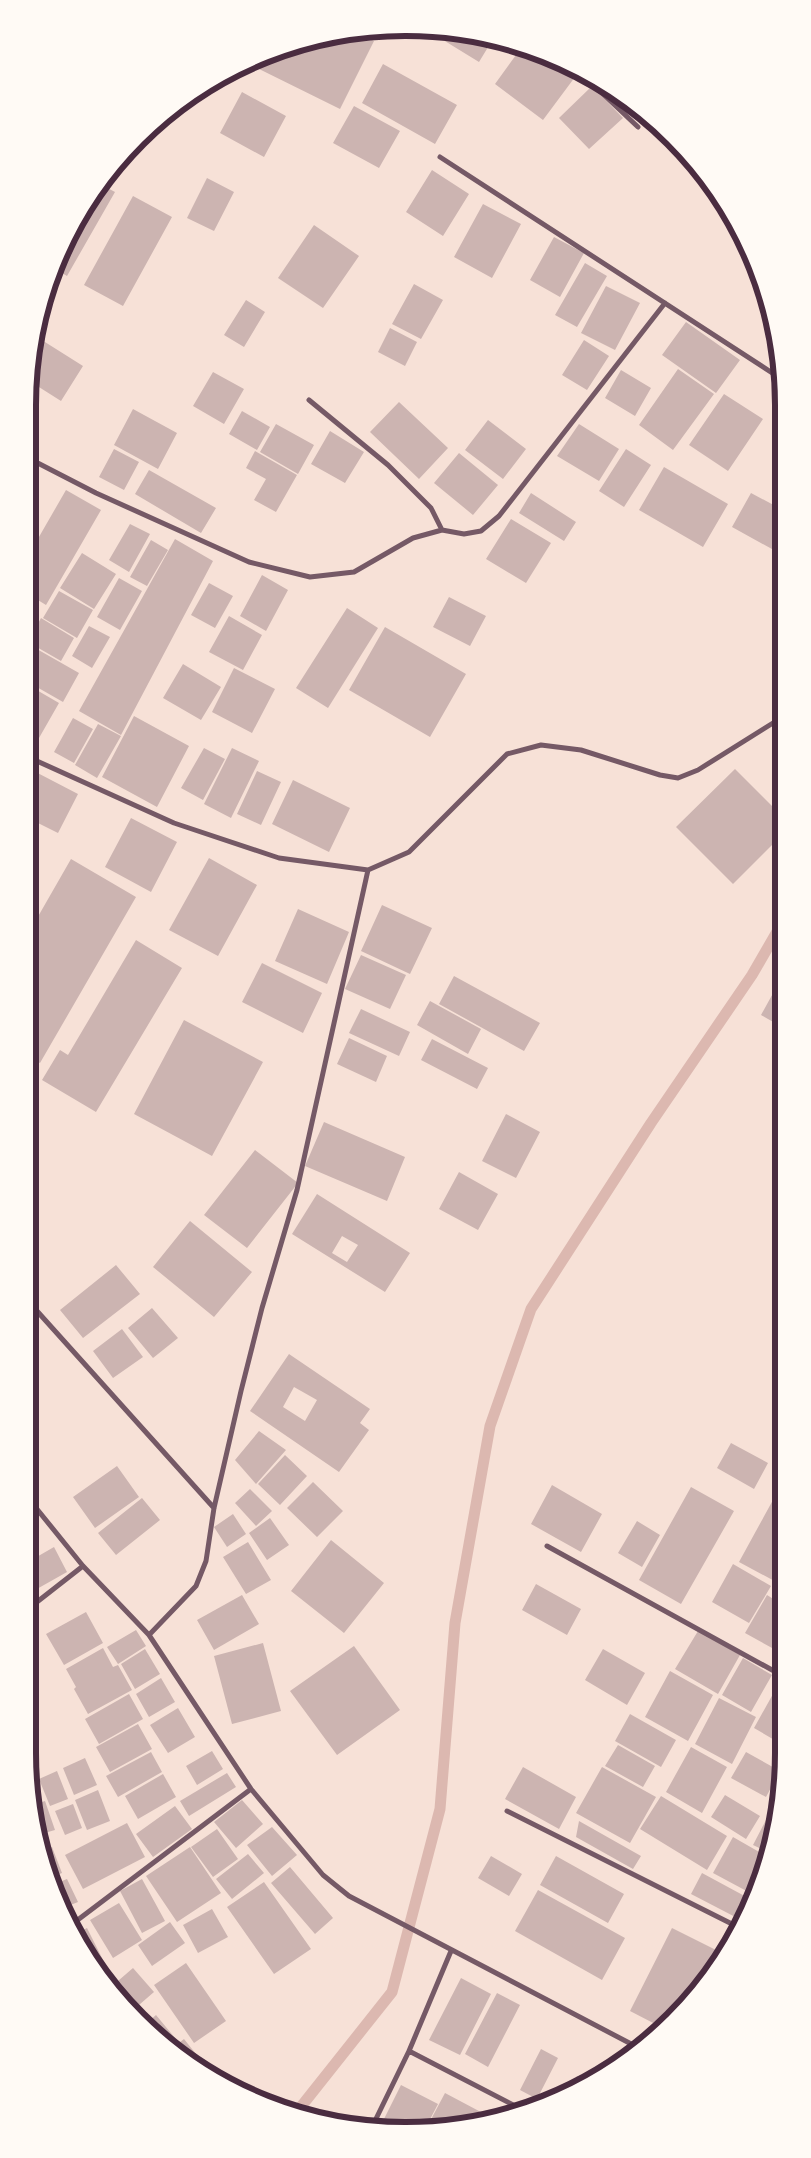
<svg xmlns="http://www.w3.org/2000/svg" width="811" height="2158" font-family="Manrope,sans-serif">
  <rect width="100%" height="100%" fill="#f7e1d7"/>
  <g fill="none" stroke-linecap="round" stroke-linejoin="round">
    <path stroke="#dcb8b0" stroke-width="11" d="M296,2113L392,1992L440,1809L455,1623L490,1426L531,1309L651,1123L752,975L782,923"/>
  </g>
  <path fill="#ccb4b1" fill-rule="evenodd" d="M438,30L493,39L479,62L435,35Z
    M354,31L374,41L340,109L253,66L256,60L284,47Z
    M521,48L561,66L575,77L543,120L495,84Z
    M383,64L457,105L435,144L362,103Z
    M592,86L623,118L589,149L559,118Z
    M242,92L286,116L264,157L220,133Z
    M354,106L400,131L379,168L333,143Z
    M432,170L469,194L443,236L406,212Z
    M207,178L234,192L214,231L187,218Z
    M100,184L115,192L67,276L55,269L67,238Z
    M133,196L172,217L123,306L84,285Z
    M483,204L521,224L492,278L454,257Z
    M314,225L359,256L323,308L278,278Z
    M554,237L584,253L560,297L530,280Z
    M585,263L607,276L577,327L555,315Z
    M414,284L443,300L421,339L392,324Z
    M606,286L640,303L615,350L581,333Z
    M246,300L265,312L244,347L224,335Z
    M686,322L740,360L716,393L662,355Z
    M390,328L417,342L405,366L378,352Z
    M37,337L83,366L61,401L31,382Z
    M584,340L609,356L587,390L562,375Z
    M678,369L714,394L673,450L639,425Z
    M621,370L651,388L635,416L605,398Z
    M213,372L244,389L224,424L193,406Z
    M724,394L763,419L728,471L689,445Z
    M399,402L448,448L419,479L370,432Z
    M133,409L177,433L158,469L114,445Z
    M242,411L270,427L257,450L229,434Z
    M488,420L526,449L503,479L465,450Z
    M276,424L314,445L298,474L260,452Z
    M579,424L619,449L599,481L557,456Z
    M330,431L364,452L345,483L311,464Z
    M114,449L139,462L124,490L99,477Z
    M626,449L651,465L624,507L599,491Z
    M255,451L297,475L276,512L254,500L266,479L246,468Z
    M459,453L498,485L473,515L434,483Z
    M664,467L728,504L703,547L639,510Z
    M149,470L216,508L201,533L135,494Z
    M66,490L101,510L46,605L28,594V556Z
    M531,493L576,522L564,541L519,513Z
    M751,493L781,509V554L732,527Z
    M511,519L551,543L526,583L486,559Z
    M130,524L150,534L129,572L109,560Z
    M175,539L213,561L121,735L79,711Z
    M151,540L168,550L147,586L130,577Z
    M82,553L116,574L94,609L60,588Z
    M262,575L288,590L266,631L240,616Z
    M119,578L142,591L120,630L97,617Z
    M209,583L233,596L215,628L191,615Z
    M59,591L93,610L77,638L43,618Z
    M449,597L486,616L470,646L433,627Z
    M347,608L378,628L328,708L296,688Z
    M229,616L262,635L243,670L209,652Z
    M41,618L74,638L61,661L28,642Z
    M89,626L110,637L92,668L72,656Z
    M385,627L466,674L430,737L349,690Z
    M28,644L79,673L63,702L28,682Z
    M183,664L221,687L201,720L163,698Z
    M234,668L275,689L252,733L212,712Z
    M28,685L59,703L35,745L28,741Z
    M134,716L189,746L157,807L102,777Z
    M73,718L93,729L74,763L54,752Z
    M98,724L121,736L97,778L75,765Z
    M204,748L225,759L203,800L181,788Z
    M232,748L259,761L231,818L204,804Z
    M28,768L78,794L58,833L28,818Z
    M735,769L781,815V836L733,884L676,827Z
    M257,771L281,782L261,825L237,814Z
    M293,780L350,808L329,852L272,824Z
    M131,818L177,842L151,892L105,867Z
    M209,858L257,885L218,956L169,930Z
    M71,859L136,897L40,1063L28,1056V934Z
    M382,905L432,928L410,974L361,951Z
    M298,909L349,932L327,984L275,961Z
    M136,940L182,968L96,1112L42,1080L60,1050L68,1055Z
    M361,955L406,975L390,1009L345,989Z
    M262,963L322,993L303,1033L242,1002Z
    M454,976L540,1023L524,1051L439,1004Z
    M782,977V1027L761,1015Z
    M430,1001L481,1029L468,1054L417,1025Z
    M361,1009L410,1032L399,1056L349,1033Z
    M184,1020L263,1062L212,1156L134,1114Z
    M349,1038L387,1056L376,1082L337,1064Z
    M432,1039L488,1068L477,1089L421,1060Z
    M506,1114L540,1132L516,1178L482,1161Z
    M324,1122L405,1157L387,1201L305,1166Z
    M255,1150L298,1183L247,1248L204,1215Z
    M782,1152V1168L776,1165Z
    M459,1172L498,1194L478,1230L439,1209Z
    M317,1194L410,1253L385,1292L292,1234ZM342,1236L358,1245L347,1262L332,1253Z
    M190,1221L252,1272L214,1317L153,1267Z
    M116,1265L140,1294L83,1338L60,1310Z
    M152,1308L178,1338L153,1358L128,1328Z
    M122,1329L143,1357L113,1378L93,1351Z
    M289,1354L370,1409L360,1423L369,1430L339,1472L250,1411ZM294,1387L317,1400L305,1421L283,1407Z
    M259,1431L286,1450L256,1484L235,1460Z
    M731,1443L768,1463L754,1489L717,1468Z
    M285,1455L307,1476L280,1505L258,1484Z
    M117,1466L139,1497L95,1528L73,1497Z
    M313,1482L343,1511L317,1537L287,1508Z
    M552,1485L602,1514L581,1552L531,1524Z
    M691,1487L734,1511L681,1604L639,1580Z
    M250,1489L272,1511L256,1526L235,1503Z
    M779,1489L783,1491V1578L780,1584L739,1562Z
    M142,1498L160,1520L116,1555L98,1533Z
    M233,1514L246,1534L227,1547L214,1527Z
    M270,1518L289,1545L267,1560L249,1533Z
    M637,1521L660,1535L642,1567L618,1553Z
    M331,1540L384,1583L344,1633L291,1591Z
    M248,1542L271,1580L246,1594L223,1557Z
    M54,1547L67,1572L28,1594V1562Z
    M733,1564L771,1586L749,1623L712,1602Z
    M536,1584L581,1609L567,1635L522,1610Z
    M242,1595L259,1624L214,1650L197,1620Z
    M767,1595L783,1605V1654L745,1633Z
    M86,1612L103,1643L64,1665L46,1634Z
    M136,1630L146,1646L118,1664L107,1647Z
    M698,1631L740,1655L718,1694L675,1669Z
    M263,1643L281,1711L232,1724L214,1656Z
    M354,1646L400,1710L337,1755L290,1691Z
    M103,1648L113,1667L118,1665L132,1690L88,1714L74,1689L76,1687L66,1669Z
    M145,1649L160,1674L135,1689L121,1664Z
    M603,1649L645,1673L627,1705L585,1680Z
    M743,1658L772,1675L751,1712L722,1695Z
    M670,1671L713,1695L688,1741L645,1717Z
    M783,1676V1745L754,1728Z
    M161,1678L175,1702L149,1717L136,1694Z
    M129,1694L143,1719L99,1744L85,1719Z
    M719,1698L756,1717L732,1764L695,1744Z
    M178,1708L195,1737L168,1753L150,1725Z
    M630,1714L676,1740L661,1767L615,1741Z
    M138,1724L152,1749L110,1772L96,1747Z
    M618,1745L655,1766L643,1787L605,1766Z
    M691,1747L727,1767L702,1813L666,1792Z
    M212,1751L223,1769L197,1785L186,1766Z
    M151,1752L162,1772L118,1797L106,1776Z
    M746,1752L780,1771L766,1797L731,1778Z
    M85,1758L97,1785L74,1795L63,1768Z
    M523,1767L576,1797L559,1829L505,1799Z
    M602,1767L656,1797L630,1843L576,1813Z
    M57,1771L68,1799L50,1806L39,1779Z
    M227,1773L236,1787L189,1816L180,1801Z
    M163,1774L176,1797L138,1819L125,1796Z
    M98,1790L110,1821L87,1830L75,1800Z
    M725,1795L760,1816L746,1839L711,1817Z
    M661,1796L727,1836L707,1870L640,1829Z
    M242,1800L263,1824L236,1848L214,1822Z
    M45,1801L55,1830L41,1834L36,1804Z
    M73,1804L82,1828L65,1835L55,1811Z
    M175,1806L192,1829L153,1857L136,1834Z
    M767,1818L774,1822L770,1853L753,1845Z
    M579,1821L641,1856L633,1869L576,1837Z
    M127,1823L145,1857L83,1889L65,1855Z
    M272,1827L297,1855L272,1876L247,1845Z
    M217,1829L238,1859L213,1877L191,1847Z
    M733,1837L768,1857L754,1895L713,1873Z
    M52,1847L62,1873L49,1878L44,1850Z
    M190,1847L221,1893L177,1922L146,1876Z
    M248,1854L264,1873L232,1899L216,1879Z
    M491,1856L522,1874L509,1896L478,1878Z
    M556,1856L624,1894L608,1923L540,1885Z
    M290,1867L333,1918L315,1934L271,1883Z
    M702,1873L752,1900L743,1921L691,1894Z
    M67,1879L78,1902L63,1908L52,1885Z
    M142,1879L165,1921L142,1933L120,1891Z
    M264,1882L311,1949L274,1974L227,1907Z
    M538,1890L625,1938L602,1980L515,1931Z
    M119,1903L142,1940L113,1958L90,1920Z
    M212,1909L228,1937L198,1953L183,1925Z
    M170,1922L185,1943L152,1966L138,1945Z
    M87,1928L106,1966L99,1970L75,1934Z
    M672,1928L716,1950L694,1993L659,2026L630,2011Z
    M186,1963L226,2021L194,2043L154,1985Z
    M133,1968L154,1992L132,2011L121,2002L111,1987Z
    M461,1978L491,1994L460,2055L429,2040Z
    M497,1993L520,2005L488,2067L465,2054Z
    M156,2015L175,2038L170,2042L147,2023Z
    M184,2039L200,2059L196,2063L175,2046Z
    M541,2049L558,2058L537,2099L520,2090Z
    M577,2076L588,2082L568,2092Z
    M401,2085L438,2104L427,2125L398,2126L384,2119Z
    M445,2093L494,2119L480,2123L428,2125Z"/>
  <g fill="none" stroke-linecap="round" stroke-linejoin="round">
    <path stroke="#755966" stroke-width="5" d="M586,78L638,127
      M440,157L780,378
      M309,400L388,465L431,508L442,530
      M28,458L96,493L249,562L310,577L354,572L413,538L442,530L464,534L481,531L499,516L665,303
      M28,757L174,823L279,858L368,870L409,852L507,754L541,745L581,750L660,775L678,778L698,770L781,718
      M28,1301L214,1508
      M28,1498L83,1566L149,1635L251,1789L323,1875L349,1896L637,2047
      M547,1546L783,1676
      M28,1609L83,1566
      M149,1635L196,1586L206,1561L214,1508L241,1391L262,1308L297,1190L368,870
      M507,1811L740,1928
      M71,1925L251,1789
      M409,2051L523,2110
      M372,2127L409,2051L451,1951"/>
  </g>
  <path d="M0 0H811V2158H0ZM405 36H406A369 369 0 0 1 775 405V1753A369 369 0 0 1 406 2122H405A369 369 0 0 1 36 1753V405A369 369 0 0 1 405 36Z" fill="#fffaf5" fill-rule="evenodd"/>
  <path fill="none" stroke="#4a2c40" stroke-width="6" d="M405 36H406A369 369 0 0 1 775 405V1753A369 369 0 0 1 406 2122H405A369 369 0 0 1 36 1753V405A369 369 0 0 1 405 36Z"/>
</svg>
